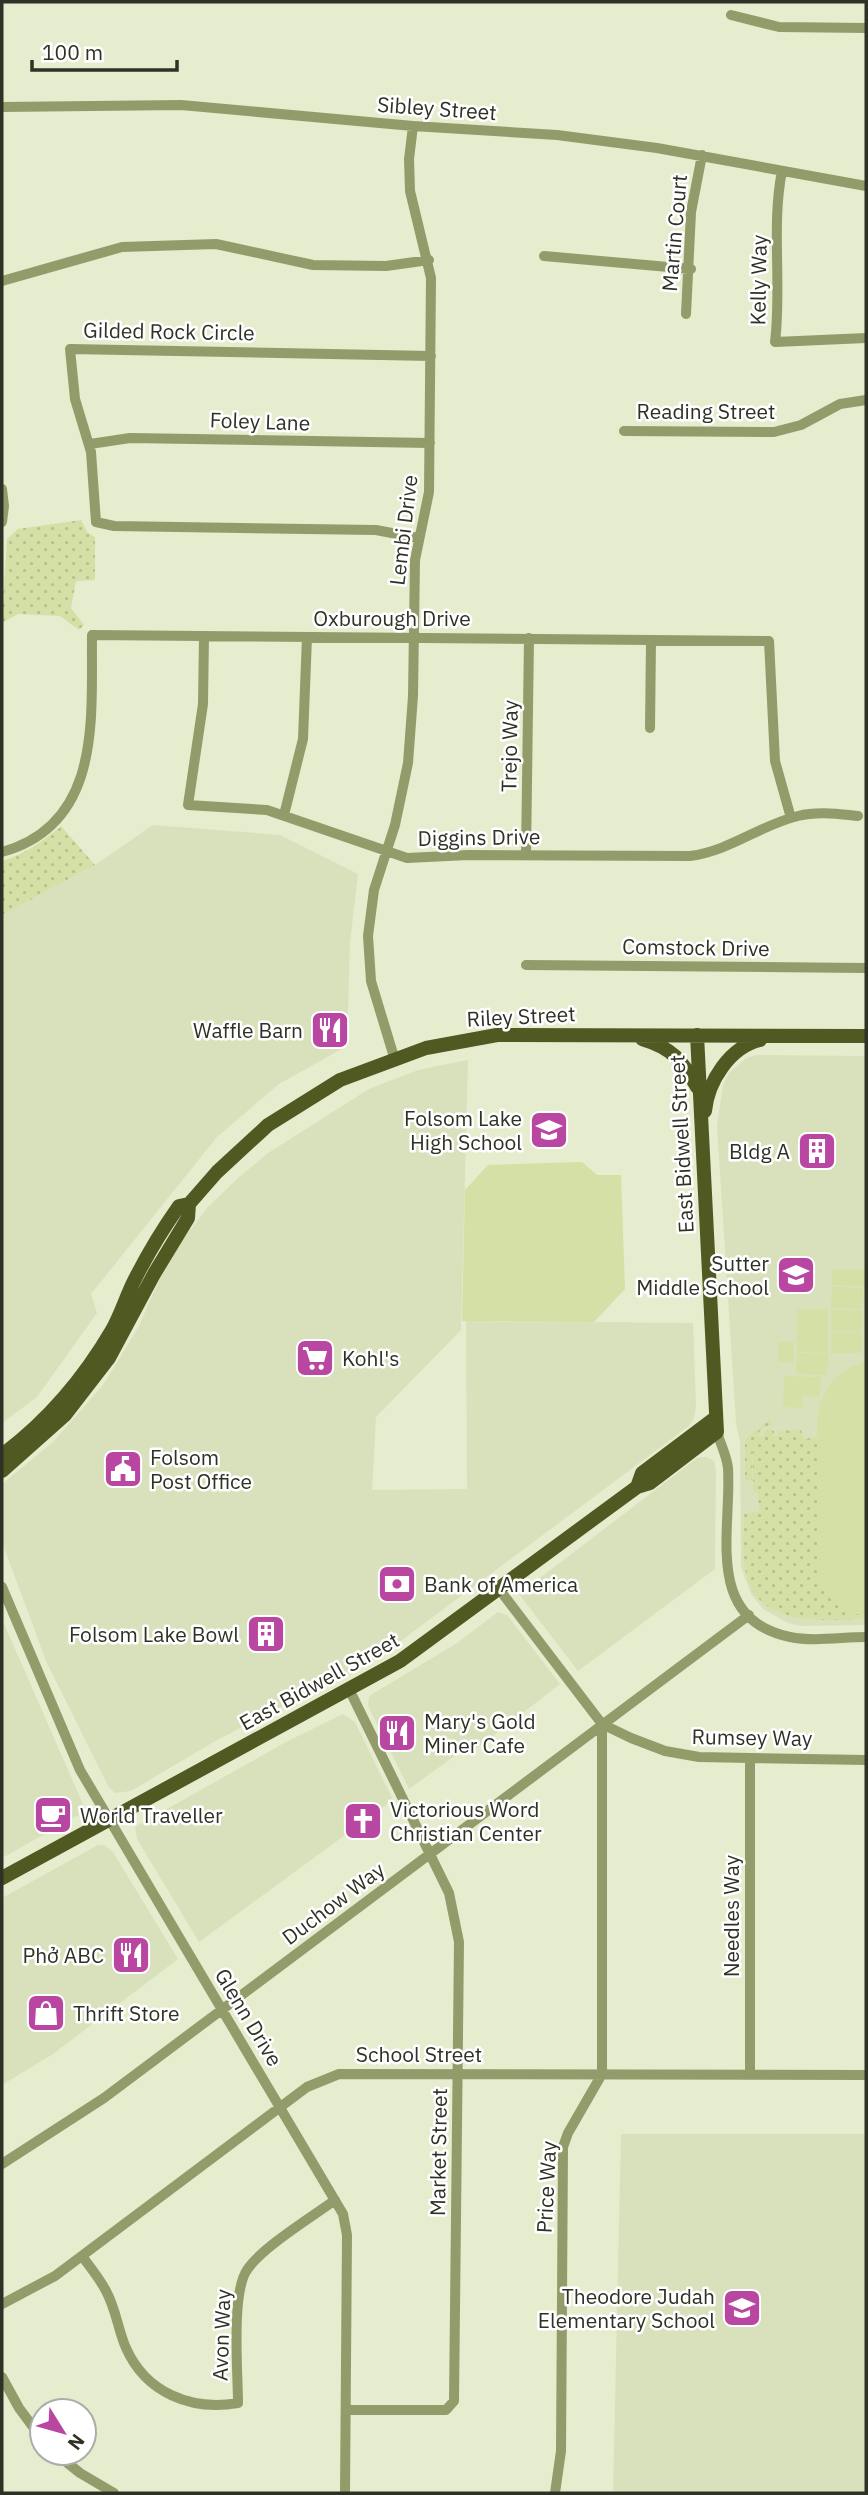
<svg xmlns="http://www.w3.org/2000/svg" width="868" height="2495" font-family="'IBM Plex Sans',sans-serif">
  <defs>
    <pattern id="green-dots" width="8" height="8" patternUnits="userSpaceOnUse" patternTransform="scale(1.75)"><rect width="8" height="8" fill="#d4e0a5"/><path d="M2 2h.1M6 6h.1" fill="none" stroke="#b6c18e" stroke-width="1.8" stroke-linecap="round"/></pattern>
  </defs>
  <rect width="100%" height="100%" fill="#e6ecce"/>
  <path fill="#d9e1bc" d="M153,825L280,835L358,874L350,942L347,1046L279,1084L217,1137L91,1294L97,1313L37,1397L2,1423V915L95,865Z
    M757,1055L866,1056V1625L801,1626L788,1623L763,1609L751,1594L741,1567L740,1442L736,1423L717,1126L723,1085L729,1073L746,1058Z
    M468,1060L461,1330L376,1417L372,1490L467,1489L466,1321L693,1323L696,1407L694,1418L689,1426L382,1655L217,1740L131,1791L115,1793L108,1786L46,1661L2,1542V1484L53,1442L103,1385L139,1326L159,1280L183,1239L208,1207L238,1178L268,1153L369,1089L418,1070Z
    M706,1457L714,1461L716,1470L715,1569L578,1671L519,1594L697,1458Z
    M498,1612L507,1615L560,1684L475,1750L471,1744L409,1789L368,1706L369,1696L457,1643Z
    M2,1619L86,1811L2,1858Z
    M343,1714L355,1722L393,1800L199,1942L137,1839L135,1827L286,1742Z
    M98,1845H104L113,1852L178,1959L53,2054L2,2085V1898Z
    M621,2134H866V2493H613Z"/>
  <path fill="url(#green-dots)" d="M81,520L87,532L95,537V580L76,581L71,608L84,625L79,630L60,616L18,614L2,623L7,539L18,529Z
    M61,826L95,865L2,915V861C25,854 42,842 61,826Z
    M770,1419L772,1426H765L759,1432V1437L764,1436L766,1429L774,1431V1437L778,1436V1431L801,1430L804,1439L817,1437V1575L861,1615H866V1619C823,1620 758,1628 746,1573C741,1554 744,1532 744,1513L759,1512L758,1492L753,1491V1437L752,1480L745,1481V1439Z"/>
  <path fill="#d4e0a5" d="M582,1162L597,1175H621L625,1289L594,1322L462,1321L465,1190L488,1165Z
    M832,1269L866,1270V1286L832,1285Z
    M832,1287L863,1288L862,1309L831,1308Z
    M797,1309H828V1353L797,1352Z
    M831,1310H862V1331H831Z
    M831,1332H862V1353H831Z
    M778,1342H794V1362H778Z
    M797,1353L828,1354L827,1375L796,1374Z
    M866,1361V1615C841,1615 825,1597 817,1575V1421C821,1389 835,1371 866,1361Z
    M784,1376L821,1377L820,1397L803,1396V1408L783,1407Z"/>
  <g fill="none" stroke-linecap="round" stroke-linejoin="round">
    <path stroke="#929c6a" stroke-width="10" d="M731,15L779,27L866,28
      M2,107L181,105L413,126L557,135L657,148L866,186
      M782,171C771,226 782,285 775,342L866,338
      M544,256L691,269
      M2,281L122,247L216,244L313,265L386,266L429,260
      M686,314L691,212L702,155
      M624,431L774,432L801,425L840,404L866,400
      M90,444L130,438L430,443
      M2,489L4,506L2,522
      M418,538L376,530L114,526L96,522L91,452L75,399L70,349L431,356
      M204,636L203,704L188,805L267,810L407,858L468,855L690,856C730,851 760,825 798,816C818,811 838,814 858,816
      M650,728L651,640
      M284,815L303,739L307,637
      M2,852C103,824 91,717 92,635L769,641L775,761L791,818
      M526,855L529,638
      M526,965L866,968
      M394,1057L371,981L368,936L374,890L395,825L408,763L413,696L415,560L429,492L431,278L410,191L409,159L413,126
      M717,1432C720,1443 727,1456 728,1468C732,1530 703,1619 790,1637C814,1642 842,1637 866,1637
      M2,1587L80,1770L343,2214L347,2235L345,2493
      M499,1589L602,1724L631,1738L665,1751L699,1757L866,1760
      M750,1758V2074
      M2,2164L104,2098L749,1615
      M82,2256C90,2267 100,2279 106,2291C116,2309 118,2330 126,2348C146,2393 191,2411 238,2403C238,2373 231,2293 247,2270C261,2248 312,2217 335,2200
      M2,2304L55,2276L307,2087L339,2074L866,2075
      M2,2377L19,2408L42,2439
      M346,2410H446L454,2401L459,1942L449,1893L349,1689
      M55,2453L80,2473L114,2493
      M555,2493L561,2451L563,2147L568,2133L602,2074V1724"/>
    <path stroke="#505921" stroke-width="14" d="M642,1039C672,1048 682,1060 697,1087
      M705,1111C708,1081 730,1047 760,1040
      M2,1455C46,1422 84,1378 112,1330C121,1314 126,1297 134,1281C147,1255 162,1230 179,1206L189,1204
      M2,1471L65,1415L109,1358L154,1274L188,1218L189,1204L217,1172L268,1125L340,1080L426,1048L497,1035L866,1036
      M637,1487L642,1473L715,1418
      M2,1878L400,1661L637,1487L650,1483L717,1432L697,1035"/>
  </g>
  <defs>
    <g id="restaurant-square" transform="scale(2.0125)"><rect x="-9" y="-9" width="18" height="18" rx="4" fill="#b946a0" stroke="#fff"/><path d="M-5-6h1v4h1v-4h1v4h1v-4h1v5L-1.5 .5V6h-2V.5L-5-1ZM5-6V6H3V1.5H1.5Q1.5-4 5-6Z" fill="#fff"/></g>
    <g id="school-square" transform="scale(2.0125)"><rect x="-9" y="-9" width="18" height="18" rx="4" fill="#b946a0" stroke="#fff"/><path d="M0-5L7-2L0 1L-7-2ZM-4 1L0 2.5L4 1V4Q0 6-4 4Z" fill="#fff"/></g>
    <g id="building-square" transform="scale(2.0125)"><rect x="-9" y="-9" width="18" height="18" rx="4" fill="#b946a0" stroke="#fff"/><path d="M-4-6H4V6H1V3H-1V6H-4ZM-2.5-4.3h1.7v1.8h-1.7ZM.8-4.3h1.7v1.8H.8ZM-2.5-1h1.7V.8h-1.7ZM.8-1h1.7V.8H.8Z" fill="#fff"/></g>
    <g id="supermarket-square" transform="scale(2.0125)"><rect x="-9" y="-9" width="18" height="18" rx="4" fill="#b946a0" stroke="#fff"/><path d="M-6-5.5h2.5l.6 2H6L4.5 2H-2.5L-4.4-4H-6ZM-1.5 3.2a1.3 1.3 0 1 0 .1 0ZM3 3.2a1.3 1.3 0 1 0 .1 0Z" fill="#fff"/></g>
    <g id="civic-square" transform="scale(2.0125)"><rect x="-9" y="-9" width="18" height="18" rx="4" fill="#b946a0" stroke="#fff"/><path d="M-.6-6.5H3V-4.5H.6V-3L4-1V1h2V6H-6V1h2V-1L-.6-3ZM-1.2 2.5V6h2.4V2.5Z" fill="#fff"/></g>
    <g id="bank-square" transform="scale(2.0125)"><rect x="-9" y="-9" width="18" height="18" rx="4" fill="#b946a0" stroke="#fff"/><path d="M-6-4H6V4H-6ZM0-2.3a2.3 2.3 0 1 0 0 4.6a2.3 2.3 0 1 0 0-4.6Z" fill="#fff"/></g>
    <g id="cafe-square" transform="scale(2.0125)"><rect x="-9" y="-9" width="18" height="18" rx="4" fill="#b946a0" stroke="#fff"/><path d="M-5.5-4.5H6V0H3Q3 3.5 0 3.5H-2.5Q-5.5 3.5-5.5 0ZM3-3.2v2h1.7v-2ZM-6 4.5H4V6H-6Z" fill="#fff"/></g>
    <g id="church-square" transform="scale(2.0125)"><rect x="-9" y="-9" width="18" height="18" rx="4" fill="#b946a0" stroke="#fff"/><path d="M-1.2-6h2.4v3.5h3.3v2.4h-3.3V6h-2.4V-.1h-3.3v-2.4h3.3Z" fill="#fff"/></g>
    <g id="shop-square" transform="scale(2.0125)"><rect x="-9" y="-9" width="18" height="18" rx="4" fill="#b946a0" stroke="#fff"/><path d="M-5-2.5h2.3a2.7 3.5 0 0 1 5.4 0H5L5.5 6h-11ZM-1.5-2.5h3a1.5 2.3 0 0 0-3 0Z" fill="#fff"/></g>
  </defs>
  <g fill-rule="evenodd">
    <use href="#restaurant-square" x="330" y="1030"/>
    <use href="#school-square" x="549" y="1130"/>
    <use href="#building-square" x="817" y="1151"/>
    <use href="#school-square" x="796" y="1275"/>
    <use href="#supermarket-square" x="315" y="1358"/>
    <use href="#civic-square" x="123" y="1469"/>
    <use href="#bank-square" x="397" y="1584"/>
    <use href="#building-square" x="266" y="1634"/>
    <use href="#restaurant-square" x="397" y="1733"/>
    <use href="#cafe-square" x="53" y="1815"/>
    <use href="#church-square" x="363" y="1821"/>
    <use href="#restaurant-square" x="131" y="1955"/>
    <use href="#shop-square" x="46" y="2013"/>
    <use href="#school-square" x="742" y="2308"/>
  </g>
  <g text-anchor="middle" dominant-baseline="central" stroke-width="5" stroke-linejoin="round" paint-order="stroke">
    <g font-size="21" fill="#2e3125" stroke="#fff">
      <text transform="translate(437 108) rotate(4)">Sibley Street</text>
      <text transform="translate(674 233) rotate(-85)">Martin Court</text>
      <text transform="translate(758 280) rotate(-89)">Kelly Way</text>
      <text transform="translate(169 331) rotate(1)">Gilded Rock Circle</text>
      <text x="706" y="411">Reading Street</text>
      <text transform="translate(260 421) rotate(2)">Foley Lane</text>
      <text transform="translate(403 530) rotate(-83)">Lembi Drive</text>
      <text x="392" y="618">Oxburough Drive</text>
      <text transform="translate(509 746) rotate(-89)">Trejo Way</text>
      <text transform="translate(479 837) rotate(-1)">Diggins Drive</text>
      <text transform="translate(696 947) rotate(1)">Comstock Drive</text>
      <text transform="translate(521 1016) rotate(-3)">Riley Street</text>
      <text transform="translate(681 1144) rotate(-93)">East Bidwell Street</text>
      <text transform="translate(319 1681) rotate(-29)">East Bidwell Street</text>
      <text transform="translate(752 1737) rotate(1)">Rumsey Way</text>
      <text transform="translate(333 1903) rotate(-37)">Duchow Way</text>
      <text transform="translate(731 1916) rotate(-90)">Needles Way</text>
      <text transform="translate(249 2017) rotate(59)">Glenn Drive</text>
      <text x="419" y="2054">School Street</text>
      <text transform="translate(438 2152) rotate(-89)">Market Street</text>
      <text transform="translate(546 2187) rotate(-87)">Price Way</text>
      <text transform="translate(221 2335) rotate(-88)">Avon Way</text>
    </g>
    <g font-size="21" fill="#2e3125" stroke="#fff" text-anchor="end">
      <text x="303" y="1030">Waffle Barn</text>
      <text x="522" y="1118">Folsom Lake<tspan x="522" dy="24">High School</tspan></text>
      <text x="790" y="1151">Bldg A</text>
      <text x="769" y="1263">Sutter<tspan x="769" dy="24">Middle School</tspan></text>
      <text x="342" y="1358" text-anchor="start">Kohl's</text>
      <text x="150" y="1457" text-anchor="start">Folsom<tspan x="150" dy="24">Post Office</tspan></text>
      <text x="424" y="1584" text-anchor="start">Bank of America</text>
      <text x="239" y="1634">Folsom Lake Bowl</text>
      <text x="424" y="1721" text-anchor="start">Mary's Gold<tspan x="424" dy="24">Miner Cafe</tspan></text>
      <text x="390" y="1809" text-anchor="start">Victorious Word<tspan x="390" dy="24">Christian Center</tspan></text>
      <text x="80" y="1815" text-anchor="start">World Traveller</text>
      <text x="104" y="1955">Phở ABC</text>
      <text x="73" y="2013" text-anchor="start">Thrift Store</text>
      <text x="715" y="2296">Theodore Judah<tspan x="715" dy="24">Elementary School</tspan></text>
    </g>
  </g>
  <rect width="868" height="2495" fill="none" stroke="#2e3125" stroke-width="7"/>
  <g transform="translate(63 2432) rotate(127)"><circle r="33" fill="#ffffff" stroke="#abada8" stroke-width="2"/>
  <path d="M0-5L12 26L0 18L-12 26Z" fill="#b946a0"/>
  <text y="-10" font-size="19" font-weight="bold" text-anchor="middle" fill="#2e3125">N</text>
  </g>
  <path d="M32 60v10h145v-10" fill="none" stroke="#2e3125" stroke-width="3.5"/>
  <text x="42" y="60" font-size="21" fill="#2e3125" stroke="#ffffff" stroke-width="5" paint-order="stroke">100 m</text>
</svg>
